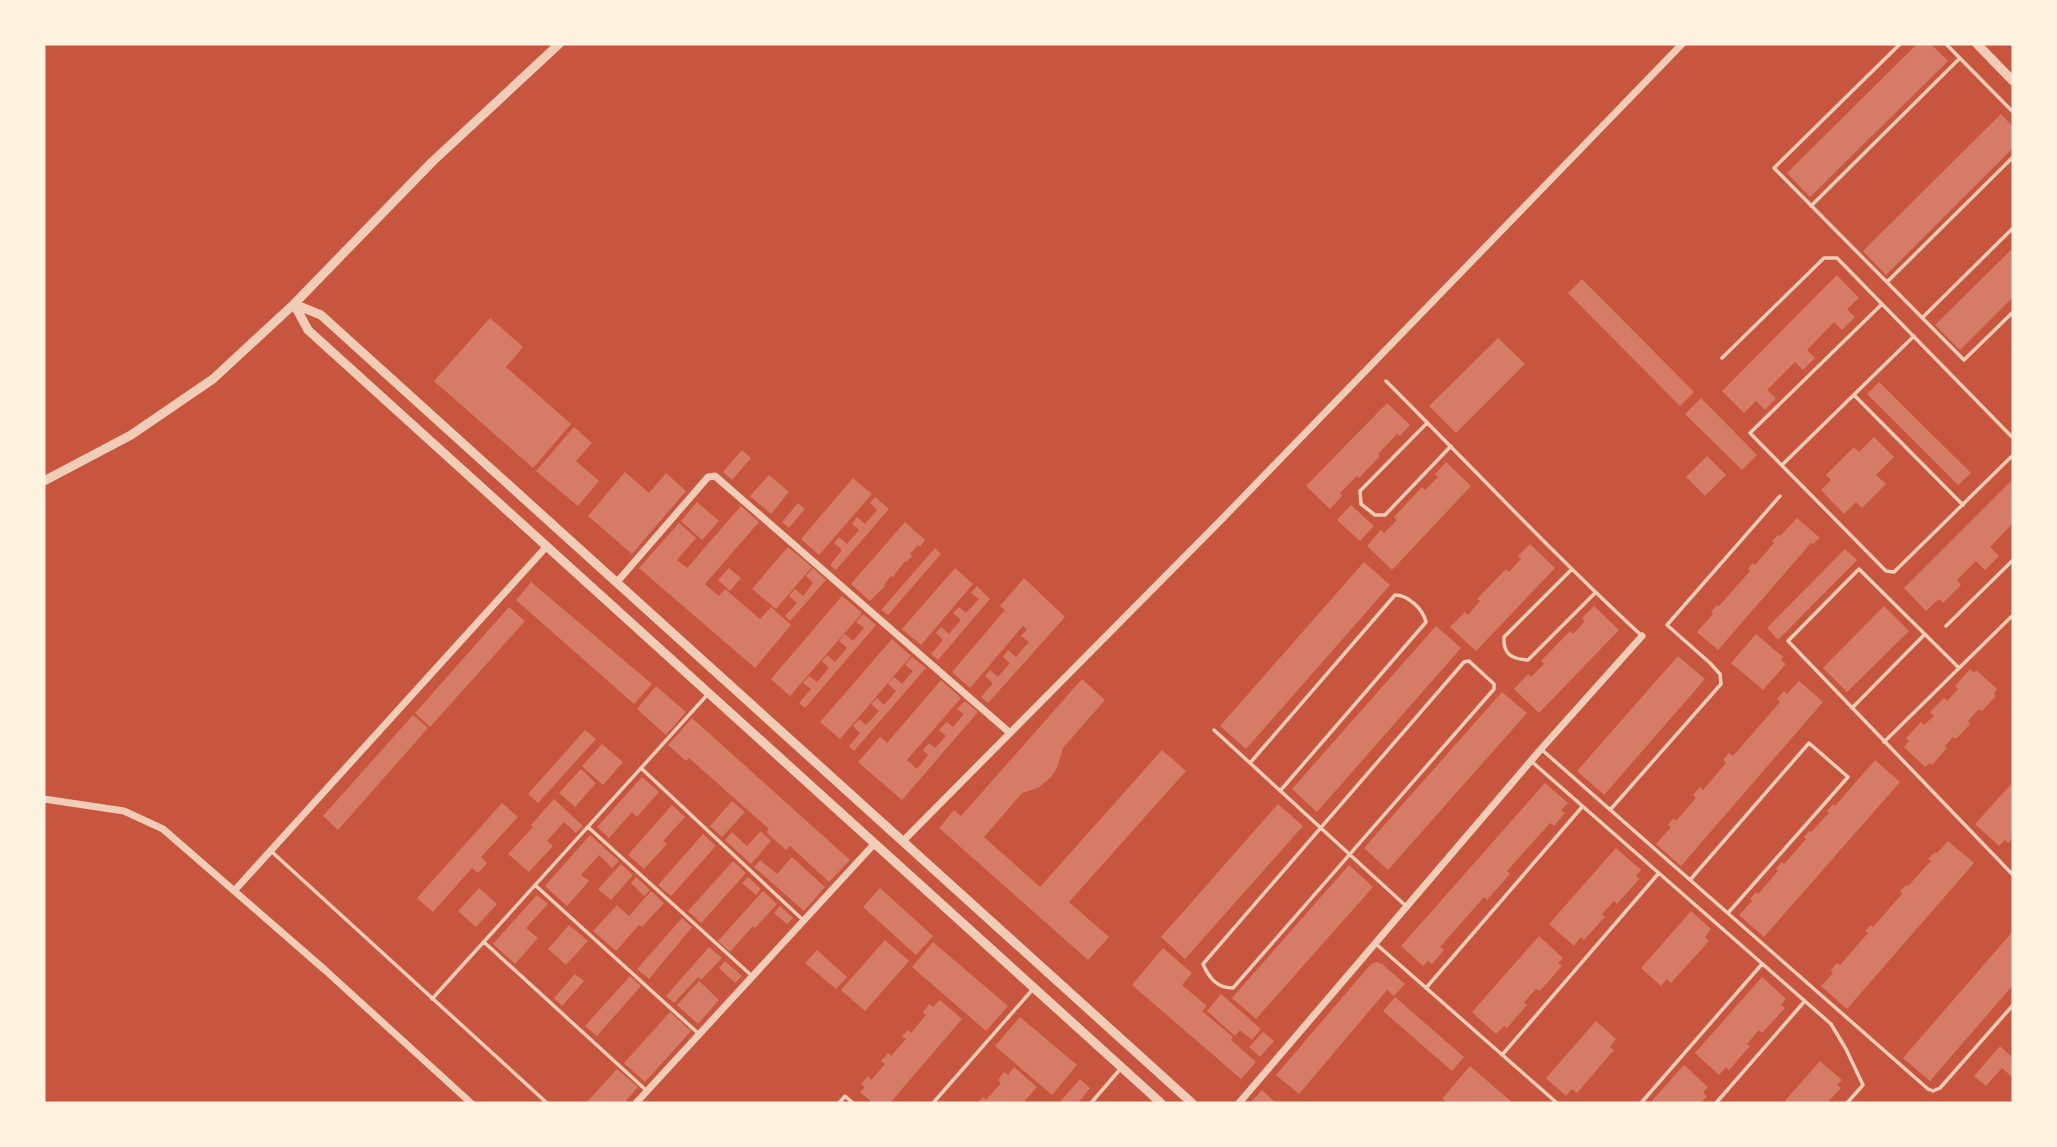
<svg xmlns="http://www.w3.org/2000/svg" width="2057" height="1147" font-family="'Libre Baskerville',serif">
  <rect width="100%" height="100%" fill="#c8553d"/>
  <path fill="#d67c66" d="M1917,44H1931L1948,61L1810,197L1787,173Z
    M2001,114L2013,127V148L1886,275L1863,251Z
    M2013,248V297L1960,350L1935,325Z
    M1837,275L1859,298L1847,309L1855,317L1842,330L1834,322L1807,350L1815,358L1803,370L1795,362L1767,390L1776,398L1765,410L1756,401L1744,413L1722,391Z
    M1582,279L1694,392L1680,406L1568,293Z
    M490,318L523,347L506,367L571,424L533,468L434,381Z
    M1498,338L1525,364L1456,433L1429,406Z
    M1879,382L1971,473L1958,485L1867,394Z
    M1701,398L1757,455L1742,470L1685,414Z
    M1387,403L1410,425L1400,436L1397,434L1378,454L1380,456L1359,478L1357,476L1340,493L1342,496L1330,509L1306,486Z
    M574,427L592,443L576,461L599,481L578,506L536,471Z
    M1874,437L1894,457L1876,475L1886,484L1862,508L1856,502L1844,514L1821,490L1831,480L1826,475L1854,447L1859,452Z
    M742,450L751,458L732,480L723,472Z
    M1707,456L1726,475L1705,496L1686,477Z
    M1446,462L1471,486L1392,570L1367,546L1381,530L1384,533L1397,520L1394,517L1422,487L1425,490L1438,477L1435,474Z
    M625,472L649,493L666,473L686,491L632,554L588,516Z
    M769,475L789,492L771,514L750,496Z
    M853,478L872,494L819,555L801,539Z
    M2013,479V523L1990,547L1999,556L1985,570L1976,561L1957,580L1961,585L1943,603L1939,599L1926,611L1904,588Z
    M875,497L889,509L836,570L830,565L842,550L834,543L839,537L847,544L859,530L852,524L857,517L865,524L877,510L870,503Z
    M697,502L719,521L702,540L681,521Z
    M798,503L805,509L789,528L782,522Z
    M1351,505L1374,526L1360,541L1337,520Z
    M741,506L759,522L705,584L719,596L725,589L760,619L771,607L791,625L755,668L639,568L679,523L696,538L677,560L687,568Z
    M1797,518L1820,538L1813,544L1811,543L1718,650L1697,632L1713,614L1711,612L1717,605L1719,606L1750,571L1748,569L1753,563L1755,565L1774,543L1772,541L1778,535L1780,536Z
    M905,522L925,540L920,547L918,545L910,554L912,556L906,562L905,561L893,577L891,576L884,585L885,586L870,601L851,584Z
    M1530,544L1555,568L1476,651L1450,627L1465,612L1468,615L1480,601L1477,599L1506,569L1509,572L1521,559L1518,556Z
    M788,547L812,567L776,609L752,589Z
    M935,548L941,554L888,615L881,610Z
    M1845,549L1857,560L1778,640L1767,628Z
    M1364,562L1390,585L1246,749L1220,726Z
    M729,568L741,578L730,591L718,580Z
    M813,568L826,580L790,621L785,616L797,603L789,596L795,589L803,596L813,583L806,576Z
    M955,568L973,584L921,645L902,629Z
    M1024,578L1065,617L988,703L981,697L993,683L985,676L990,670L998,677L1010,663L1003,657L1008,650L1016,657L1029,642L1021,636L1027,629L1023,626L970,688L952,672L1005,610L1000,606Z
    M531,582L652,684L634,704L516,600Z
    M977,586L990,599L938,660L931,654L943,640L936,633L941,627L949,634L961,620L953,613L959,607L966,613L979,599L971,593Z
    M842,596L862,613L790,696L771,679Z
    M1594,606L1619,630L1539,713L1514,689L1528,674L1531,677L1544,664L1541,661L1570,631L1573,634L1585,621L1582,618Z
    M1884,606L1909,631L1847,692L1823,668Z
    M509,607L525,621L430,727L415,713Z
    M863,614L876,625L805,708L799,703L811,689L803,683L809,676L817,682L829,668L822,661L827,655L835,662L847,648L839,641L845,634L853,641L864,628L856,622Z
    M1436,626L1461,648L1317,812L1292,789Z
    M1756,634L1783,657L1781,660L1786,664L1763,690L1731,663Z
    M892,639L911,656L840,739L820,722Z
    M1678,656L1705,679L1604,795L1577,771Z
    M912,657L926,668L854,751L849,746L860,733L853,726L859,719L866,725L879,711L871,704L877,698L884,705L896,691L888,684L894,677L902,684L913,671L905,665Z
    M1970,669L1974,673L1976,670L1997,689L1994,694L1996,696L1982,711L1979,709L1968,721L1970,724L1956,739L1953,737L1945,746L1947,748L1932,765L1930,763L1925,767L1904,747L1909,741L1906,738L1921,722L1924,725L1934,716L1930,712L1944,698L1947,701L1958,689L1955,686Z
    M1082,679L1105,700L1063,748L1057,768L1051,777L1038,788L1022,793L984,837L1040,887L1162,750L1186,771L1069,902L1109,937L1088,960L939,828L954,810L961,816Z
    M941,680L961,698L907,760L917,769L928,755L923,750L929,743L935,748L946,736L939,730L947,722L953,727L964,714L957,709L965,701L978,712L902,800L858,762L880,737L887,743Z
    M1799,681L1823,702L1681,866L1656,844L1671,827L1668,825L1674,818L1676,821L1696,798L1693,795L1700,787L1703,790L1726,763L1723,760L1729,753L1733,756L1780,702L1777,699L1784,691L1787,694Z
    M656,686L686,712L666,735L637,709Z
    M1502,692L1527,713L1388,870L1364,848Z
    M413,715L428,728L338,830L323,816Z
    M692,718L850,860L829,882L790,846L786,850L766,832L769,829L689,758L686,761L668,745Z
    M585,730L596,739L538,803L528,794Z
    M602,744L623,762L603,785L582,766Z
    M1875,760L1900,782L1764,937L1739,915L1752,901L1750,899L1756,892L1758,894L1778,871L1776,869L1782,862L1784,864L1806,839L1804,837L1809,831L1811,832L1829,813L1827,811L1833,804L1835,806Z
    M581,769L596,783L575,807L559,793Z
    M642,777L659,792L637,817L632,812L609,838L597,827Z
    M2013,782V838L2008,843L2005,840L1999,846L1975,824Z
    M1545,783L1568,803L1561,810L1565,813L1554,826L1550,823L1507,871L1510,874L1487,900L1484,897L1440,947L1444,950L1432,964L1428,961L1423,966L1401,946Z
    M554,799L583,826L576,833L564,822L547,841L553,846L529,872L508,854L533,827L531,825Z
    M732,801L745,812L722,837L710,826Z
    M502,803L518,817L481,857L487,863L478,873L472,868L433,912L417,898Z
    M1278,804L1303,826L1185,959L1161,937Z
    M672,805L685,817L663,841L667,844L644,869L628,855Z
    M761,831L771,841L751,864L725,840L732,832L747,846Z
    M703,834L716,846L671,896L658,885Z
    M590,835L619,861L612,868L599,855L581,875L589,881L567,906L545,886Z
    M1948,841L1974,863L1847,1009L1821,986L1833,973L1831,970L1837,963L1840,965L1868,933L1865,931L1871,925L1873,927L1902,894L1900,891L1906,885L1908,886L1931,861L1928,859L1935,852L1937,853Z
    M1616,848L1641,870L1636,875L1639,879L1617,904L1614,901L1602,914L1605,917L1584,940L1581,937L1574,946L1549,924Z
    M792,857L825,887L804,911L754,867L760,860L777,874Z
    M733,861L746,873L701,923L688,911Z
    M621,864L633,875L611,900L598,889Z
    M1349,865L1373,887L1256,1019L1232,998Z
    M636,877L650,890L644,896L631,883Z
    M748,877L761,889L756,895L742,883Z
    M479,888L497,904L476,927L458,911Z
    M880,888L933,936L916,955L863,907Z
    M651,891L664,903L642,927L639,925L616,951L593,931L617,905L629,916Z
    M763,891L777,904L755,928L753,926L730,952L718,941Z
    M537,895L548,904L526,928L538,938L515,964L493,944Z
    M780,906L793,918L787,924L774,913Z
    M1691,911L1711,929L1705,937L1709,941L1671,983L1667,979L1661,986L1641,968Z
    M682,918L692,927L649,979L637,969Z
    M569,925L588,941L566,965L548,949Z
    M2013,931V985L1930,1081L1903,1058Z
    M1539,936L1563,958L1558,963L1562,966L1540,991L1536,989L1524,1002L1527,1005L1507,1028L1504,1026L1496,1034L1472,1012Z
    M885,940L909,961L865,1011L841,990Z
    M933,942L1008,1006L986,1031L912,967Z
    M709,947L722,958L701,980L698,977L674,1003L666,996Z
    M1163,948L1192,973L1182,985L1207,1006L1202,1011L1233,1037L1231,1040L1256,1062L1241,1079L1132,985Z
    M817,950L847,977L836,989L805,963Z
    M725,961L742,976L735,983L719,968Z
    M1376,962L1382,964L1405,984L1394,996L1387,990L1299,1094L1276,1075L1371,964Z
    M575,974L584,981L562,1006L554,998Z
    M630,976L641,986L597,1036L585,1026Z
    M1762,977L1786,999L1781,1005L1785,1008L1762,1033L1759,1030L1747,1044L1750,1046L1729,1070L1726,1067L1719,1075L1695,1053Z
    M699,981L719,1000L698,1024L677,1005Z
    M1221,994L1261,1029L1252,1040L1240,1030L1235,1036L1207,1011Z
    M1395,997L1464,1057L1452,1071L1383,1011Z
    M940,1000L962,1019L890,1103H873L860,1092L865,1087L861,1084L868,1076L871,1080L885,1064L881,1061L888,1053L891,1056L906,1039L902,1036L908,1030L911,1033L926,1015L923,1012L929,1004L933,1007Z
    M670,1012L691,1031L645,1082L624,1063Z
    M1020,1017L1077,1065L1052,1095L995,1046Z
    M1596,1021L1616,1039L1610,1047L1614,1050L1577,1093L1572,1089L1566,1096L1546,1078Z
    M1263,1032L1274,1041L1260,1057L1249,1047Z
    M2000,1046L2013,1058V1078L2002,1068L1986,1086L1974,1076Z
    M1820,1061L1842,1080L1837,1085L1841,1088L1827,1103H1783Z
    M1684,1065L1708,1087L1703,1093L1707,1096L1700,1103H1650Z
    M1470,1066L1513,1103H1447L1442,1099Z
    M1014,1067L1037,1087L1023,1103H978L983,1097L986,1100L1001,1083L998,1080L1004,1072L1008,1075Z
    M617,1069L638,1087L624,1103H586Z
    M1080,1079L1090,1088L1078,1103H1059Z
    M1262,1090L1276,1103H1250Z"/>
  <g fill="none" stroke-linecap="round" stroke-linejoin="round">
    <path stroke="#f1ccb7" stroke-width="3.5" d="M1900,44L1774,168L1964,360L2013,312
      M1946,44L2013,112
      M1811,206L1960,58
      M1887,282L2013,157
      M1882,304L1750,433L1886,571L1894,572L2013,455
      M1922,318L2013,228
      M1722,358L1824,258H1837L2013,438
      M1386,381C1471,466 1553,554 1642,636
      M1854,395L1963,505
      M1427,423L1360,491L1361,504L1375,515H1385L1451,446
      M1782,465L1914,336
      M1571,570L1504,637C1503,654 1511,659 1528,660L1595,593
      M1946,626L2013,560
      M1469,661L1494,684V689L1233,988C1217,988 1209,978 1203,964L1464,662Z
      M1959,668L1859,569L1788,641L2013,875
      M1852,708L1925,634
      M1214,730L1406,906
      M1884,742L2013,615
      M1541,749L1928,1089L1933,1091L1940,1088L2013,1005
      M1531,761L1831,1024L1846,1049L1863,1085L1847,1103
      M1250,763L1395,595C1408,595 1423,609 1426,622L1280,791
      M641,768L803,920
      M1610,810L1721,684L1720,674L1710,663L1667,625L1780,496
      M588,827L752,976
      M271,851L547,1103
      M1690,880L1809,743L1848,777L1728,913
      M535,885L699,1034
      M484,942L647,1091
      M1375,943L1557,1103
      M1426,988L1582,807
      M432,999L708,694
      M1502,1055L1658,874
      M839,1103L845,1096L853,1103
      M933,1103L1033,989
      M1091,1103L1122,1067
      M1641,1103L1762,964
      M1716,1103L1804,1002"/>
    <path stroke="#f1ccb7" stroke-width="7" d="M617,582L708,477L715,476L1010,733
      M44,799L124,811L163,829L325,970L471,1103
      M903,841L1223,518L1682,44
      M234,891L547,546
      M636,1103L875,843
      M1239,1103L1541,749L1642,636"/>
    <path stroke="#f1ccb7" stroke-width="9" d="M1977,44L2013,81
      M294,304L321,315L1192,1103
      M294,304L308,330L1161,1103
      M44,481L131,435L213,379L294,304L432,162L559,44"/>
  </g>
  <rect width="2057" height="1147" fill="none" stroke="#fff3e0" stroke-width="91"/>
</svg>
